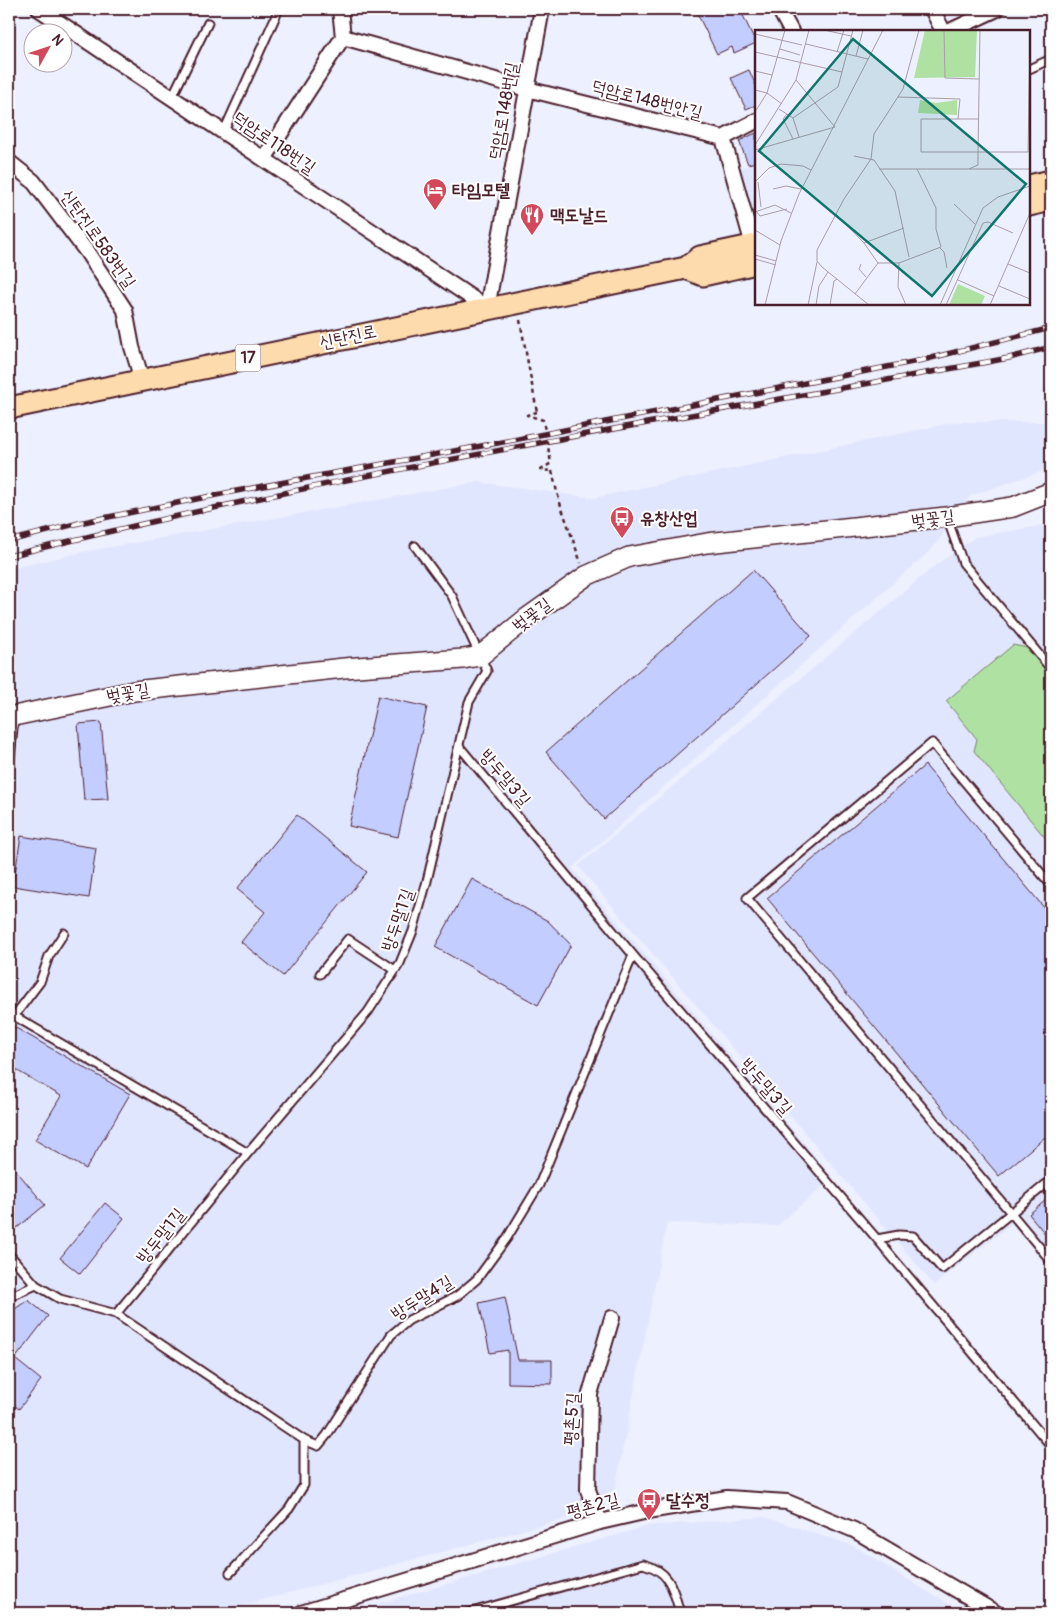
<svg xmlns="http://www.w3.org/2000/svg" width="1060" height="1622" font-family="Pangolin,'Poor Story',sans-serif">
  <rect width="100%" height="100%" fill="#edf0ff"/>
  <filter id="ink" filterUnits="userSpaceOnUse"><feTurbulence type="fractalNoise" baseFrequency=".02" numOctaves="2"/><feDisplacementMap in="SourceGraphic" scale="10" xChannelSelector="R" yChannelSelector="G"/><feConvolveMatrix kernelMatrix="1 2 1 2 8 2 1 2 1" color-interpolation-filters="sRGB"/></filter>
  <g filter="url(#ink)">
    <path fill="#e1e6ff" d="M756,164V219H752L737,168Z
      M956,422H1051V468L970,496L933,548L572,868L833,1178L776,1226L667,1223L615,1489L576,1516L214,1613H9V569L83,552L479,482L593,498Z
      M1051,524V1271L1012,1223L934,1285L578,866L937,564L975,537Z
      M764,1517L854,1546L931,1594L966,1613H346L648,1526Z"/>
    <path fill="#aee1a2" stroke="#7c8066" d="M1013,645L1028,648L1051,677V845L974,751L977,739L946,701Z"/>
    <path fill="#c4cdff" stroke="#4a1f2b" d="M695,9H740L756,43L734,53L732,47L717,54Z
      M749,70L756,86V105L746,109L731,78Z
      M756,133V162L748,164L739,141Z
      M753,570L811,636L604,819L546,752Z
      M378,696L427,707L398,837L349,826Z
      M101,722L108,799L84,800L78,724Z
      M925,765L1051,916V1132L999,1176L767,898Z
      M297,815L367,872L283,976L241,942L265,912L237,889Z
      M21,836L96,848L89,898L13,886Z
      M472,879L548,921L571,945L538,1005L435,947Z
      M9,1024L130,1094L86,1169L35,1140L61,1096L9,1066Z
      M9,1162L45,1205L17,1228L9,1219Z
      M1051,1196V1241L1029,1214Z
      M105,1203L124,1218L80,1274L60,1258Z
      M505,1297L518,1360H552V1384L508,1383V1350L490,1353L479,1303Z
      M28,1300L48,1316L15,1359L41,1380L19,1409L9,1401V1313Z"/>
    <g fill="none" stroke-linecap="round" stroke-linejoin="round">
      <g stroke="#4a1f2b" stroke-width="11">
        <path id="lane" d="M1029,69L1051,59
          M172,97L208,23
          M224,131L279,9
          M947,518L963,563L1051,669
          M459,746L633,955L877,1239L1051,1446
          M9,772L14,717
          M320,974L348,939L395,970
          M9,1013L248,1153
          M15,1015L40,982L49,956L64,933
          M1051,1180L1011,1213L1051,1261
          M877,1239L899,1235L913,1236L942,1269L1011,1213L747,898L932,743L1051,885
          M9,1254L36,1285
          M9,1297L36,1285L60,1299L116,1314L304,1440L318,1446L327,1435L391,1335L409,1320L457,1296L477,1279L507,1238L539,1185L633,955
          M116,1314L248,1153L368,1012L400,963L413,931L427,881L469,702L487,671L452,596L415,546
          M230,1573L289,1509L304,1485V1440
          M468,1613L643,1564C670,1571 673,1588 680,1613"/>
      </g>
      <g stroke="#4a1f2b" stroke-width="18">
        <path id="street" d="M39,9L487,308L542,9
          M779,9L791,31
          M932,9L943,31
          M950,31L997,9
          M343,37L527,89L723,138L756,121
          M723,138L753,245
          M264,159L343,37L340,9
          M9,162L33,181L87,252L125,310L132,347L142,380
          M600,1522L588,1490L590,1394L612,1318
          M301,1613L600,1522L648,1511L727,1498L787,1502L854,1530L996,1613"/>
      </g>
      <g stroke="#4a1f2b" stroke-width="22">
        <path id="secondary" d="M9,717L134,691L344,668L463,659L480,656L527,618L586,576L629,557L707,543L946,517L1013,507L1051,492"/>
      </g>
      <g stroke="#4a1f2b" stroke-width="25">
        <path id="primary" d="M1029,186L1051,181
          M1029,205L1051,200
          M686,268L703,275L756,263
          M9,408L686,268L700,257L756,245"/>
      </g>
      <path stroke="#4a1f2b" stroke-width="2.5" stroke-dasharray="4 4" stroke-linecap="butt" d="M520,320L537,412
        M552,471L559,500L581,563"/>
      <use href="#lane" stroke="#fff" stroke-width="7"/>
      <use href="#street" stroke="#fff" stroke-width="14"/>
      <use href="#secondary" stroke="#fff" stroke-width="19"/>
      <use href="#primary" stroke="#fddbac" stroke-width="21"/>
      <g stroke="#4a1f2b" stroke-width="5.5">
        <path id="rail" d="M9,541L79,523L231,492L503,442L923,360L1051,328
          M9,556C338,473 675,419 1009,358L1051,347"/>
      </g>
      <use href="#rail" stroke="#fff" stroke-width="4" stroke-dasharray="11" stroke-linecap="butt"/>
      <path stroke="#4a1f2b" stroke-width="2.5" stroke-dasharray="4 4" stroke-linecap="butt" d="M537,412L527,415L543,420L551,463L541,470L552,471"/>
    </g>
  </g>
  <defs>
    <g id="hotel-pin" transform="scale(1.25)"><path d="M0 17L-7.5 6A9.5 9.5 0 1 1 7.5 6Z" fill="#d1495b" stroke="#fff"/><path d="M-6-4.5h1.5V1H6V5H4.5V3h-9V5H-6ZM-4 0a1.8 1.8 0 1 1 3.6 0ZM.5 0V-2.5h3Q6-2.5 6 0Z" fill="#fff"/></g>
    <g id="restaurant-pin" transform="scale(1.25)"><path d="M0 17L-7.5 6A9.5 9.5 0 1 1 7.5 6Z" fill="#d1495b" stroke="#fff"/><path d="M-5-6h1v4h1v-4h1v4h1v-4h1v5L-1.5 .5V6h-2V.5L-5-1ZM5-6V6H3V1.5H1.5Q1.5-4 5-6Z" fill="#fff"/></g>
    <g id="bus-pin" transform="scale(1.25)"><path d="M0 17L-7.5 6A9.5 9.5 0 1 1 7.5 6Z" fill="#d1495b" stroke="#fff"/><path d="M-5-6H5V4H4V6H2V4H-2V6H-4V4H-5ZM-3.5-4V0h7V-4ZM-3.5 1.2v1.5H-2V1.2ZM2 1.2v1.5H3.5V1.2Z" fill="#fff"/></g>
  </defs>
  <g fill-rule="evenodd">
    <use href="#hotel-pin" x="435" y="190"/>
    <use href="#restaurant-pin" x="532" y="215"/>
    <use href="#bus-pin" x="622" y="518"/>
    <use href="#bus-pin" x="649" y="1500"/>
  </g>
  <g text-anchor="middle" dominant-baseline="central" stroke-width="4" stroke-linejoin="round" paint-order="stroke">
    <rect fill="#fff" stroke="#80626b" stroke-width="1" x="235.5" y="344.5" width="25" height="27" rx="4"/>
    <g font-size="16" font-weight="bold" fill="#4a1f2b">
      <text x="248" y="358">17</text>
    </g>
    <g font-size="18" fill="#4a1f2b" stroke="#fff">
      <text transform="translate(647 100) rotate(14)">덕암로148번안길</text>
      <text transform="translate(504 111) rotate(-80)">덕암로148번길</text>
      <text transform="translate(274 143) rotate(34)">덕암로118번길</text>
      <text transform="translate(98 239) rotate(55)">신탄진로583번길</text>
      <text transform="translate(348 337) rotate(-12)">신탄진로</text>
      <text transform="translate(933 519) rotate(-7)">벚꽃길</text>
      <text transform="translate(532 615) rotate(-37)">벚꽃길</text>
      <text transform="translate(128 693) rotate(-10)">벚꽃길</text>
      <text transform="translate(505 778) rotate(50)">방두말3길</text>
      <text transform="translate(398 920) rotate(-71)">방두말1길</text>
      <text transform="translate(766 1087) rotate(49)">방두말3길</text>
      <text transform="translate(161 1236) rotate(-51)">방두말1길</text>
      <text transform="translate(422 1298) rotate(-32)">방두말4길</text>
      <text transform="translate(572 1419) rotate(-87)">평촌5길</text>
      <text transform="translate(593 1506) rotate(-15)">평촌2길</text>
    </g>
    <g font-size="18" font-weight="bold" fill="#4a1f2b" stroke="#fff" text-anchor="start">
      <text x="452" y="190">타임모텔</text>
      <text x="550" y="215">맥도날드</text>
      <text x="640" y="518">유창산업</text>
      <text x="666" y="1500">달수정</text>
    </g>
  </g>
  <g transform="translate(755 30)">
    <rect width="275" height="275" fill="#edf0ff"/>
    <path d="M170,0H222L220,47L159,48ZM165,70L181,73L202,70V85L163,83ZM203,254L230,266L226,275H194Z" fill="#aee1a2"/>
    <path fill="none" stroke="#ac9caa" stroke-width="1" d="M69,0L96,6M189,0L190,48L224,49M225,0L223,122H273L275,10M0,4L47,15M51,14L113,29M25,19L45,25M0,22L87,42M82,22L89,0M101,26L108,0M0,41L17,45M0,60L12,63L27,74M143,67L205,69L203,89M24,79L38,88L44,107M0,82L12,63L30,0M32,84L28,89L38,109M38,88L83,57L98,0M0,115L41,50L54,0M0,120L80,97L41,50M99,126L119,130L140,161L154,227M124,139H275M214,139L223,135V122H166V89H224M0,152L14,138L26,134L48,136L56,140M3,152L6,177M18,159L31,156L46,159M199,174L220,194M1,181L5,186L32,179M0,182L20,175L36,183M81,184L109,213M0,200L25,215M185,218L189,222L192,238M0,225L21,231M0,229L21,235M123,233L109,213L149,198M106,234L104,239L111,247M253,234L275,243M203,250L239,266M244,256L275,269M100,264L123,233H144M10,275L26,211L44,164L128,0M53,275L62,232M61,275L64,256L73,242M75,275L79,251L82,249M114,275L67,237L62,231V220L89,169L116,129L119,104L148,59L164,0M151,275L143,257L144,233L186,217L181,199V178L162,139M185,275L228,178L243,167L275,156M191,275L228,193L233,192L258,203M235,275L275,183"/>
    <path fill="#0f766e" fill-opacity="0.15" stroke="#0f766e" stroke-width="2.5" d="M98,9L271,154L177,266L4,121Z"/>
    <rect width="275" height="275" fill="none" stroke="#4a1f2b" stroke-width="2.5"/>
  </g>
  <rect width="1060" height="1622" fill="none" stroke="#fff" stroke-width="30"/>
  <rect x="15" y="15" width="1030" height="1592" fill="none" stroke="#4a1f2b" stroke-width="2" filter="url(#ink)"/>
  <g transform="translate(48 48) rotate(50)"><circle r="24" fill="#ffffff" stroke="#b7a5aa"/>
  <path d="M0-4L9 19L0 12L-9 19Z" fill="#d1495b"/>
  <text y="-8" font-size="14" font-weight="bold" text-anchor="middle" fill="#4a1f2b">N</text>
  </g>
</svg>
